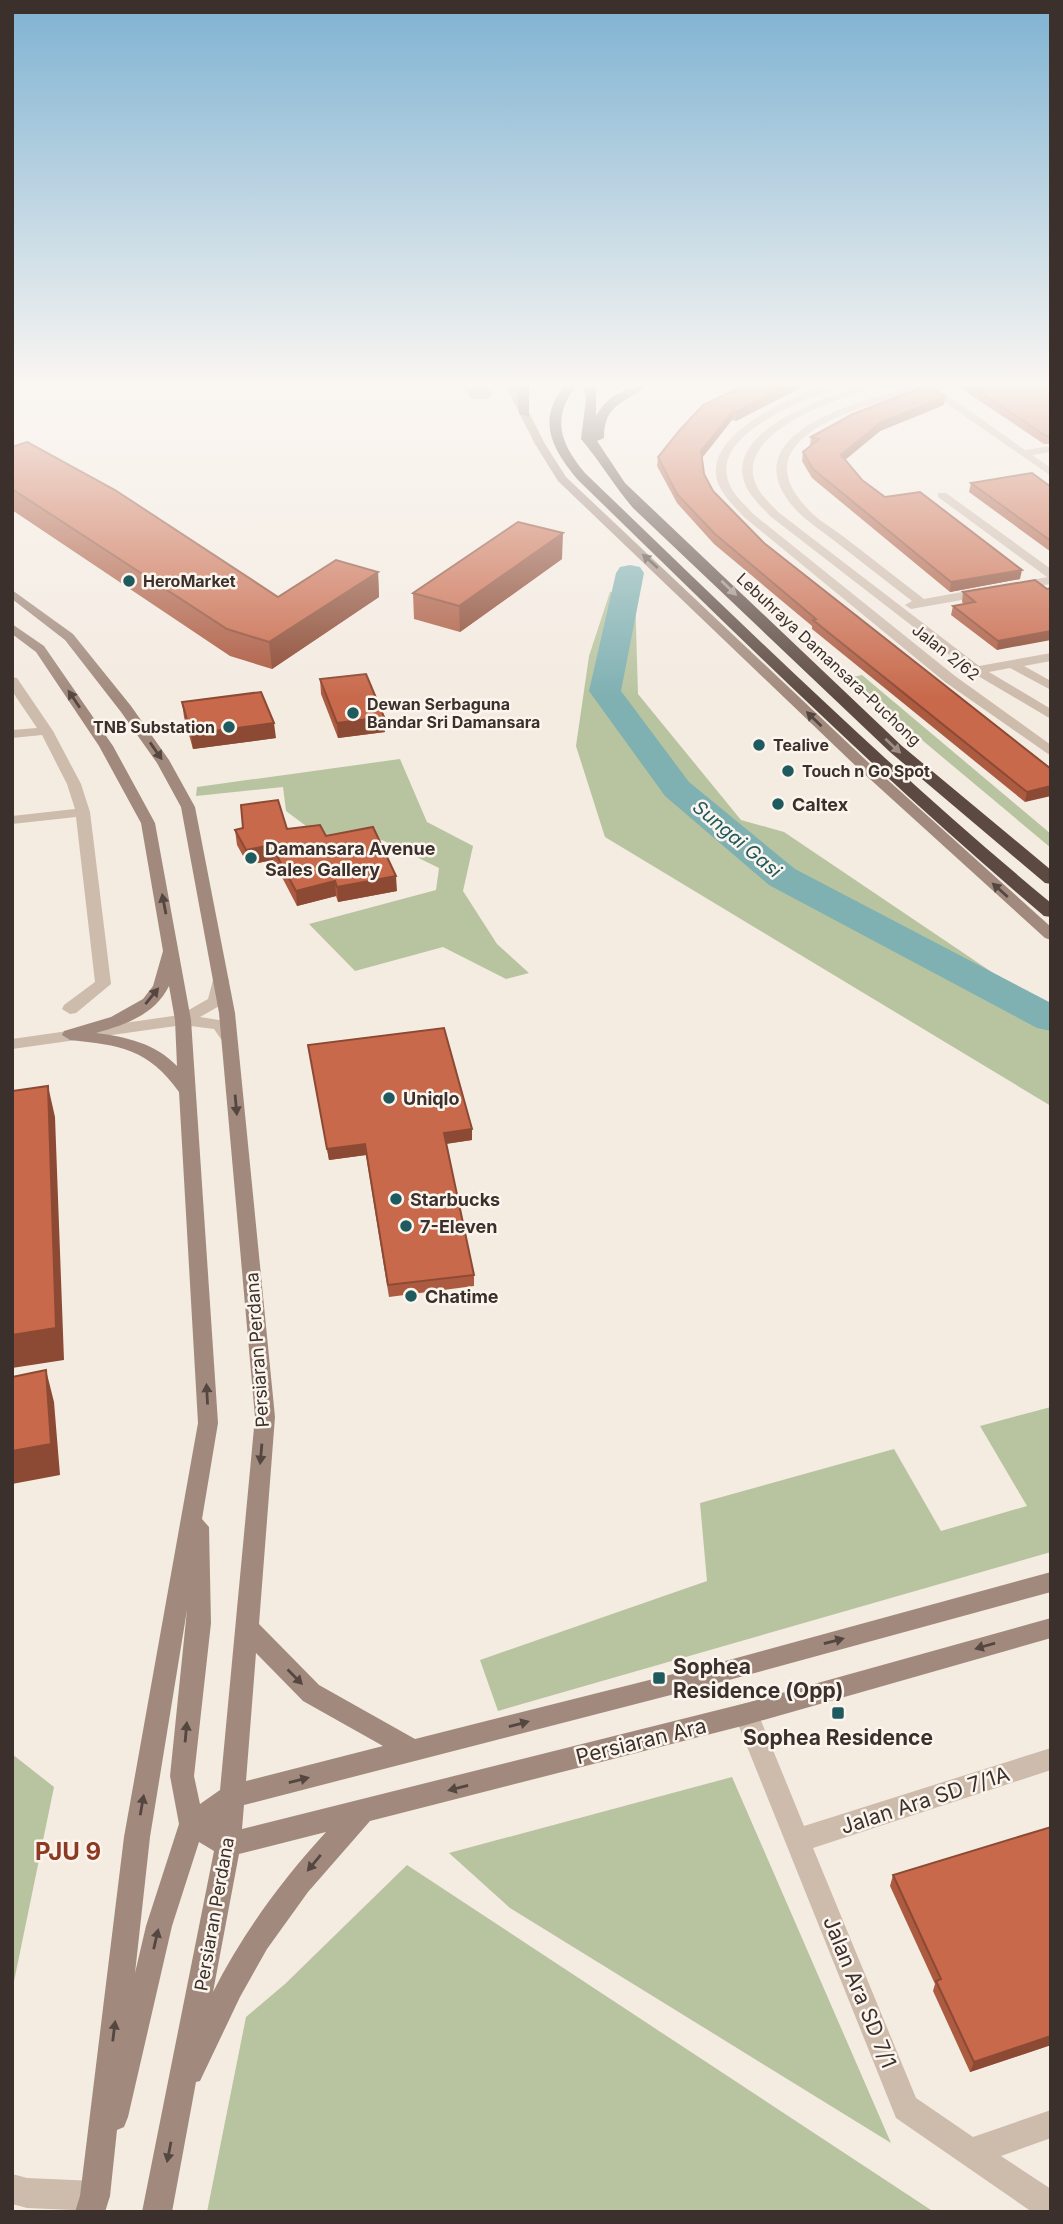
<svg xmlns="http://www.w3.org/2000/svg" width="1063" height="2224" font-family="Inter,sans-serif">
  <rect width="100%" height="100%" fill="#f4ebe1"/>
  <path fill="#b8c4a0" d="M610,592L635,593L638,694L741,820L784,832L1051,1012V1106L605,837L576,746L589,656Z
    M862,675L1051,834V848L848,678Z
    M400,759L427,822L473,846L463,891L497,944L529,973L506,979L443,947L355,971L309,924L436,890L439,868L382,840L338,844L310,829L286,811L283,787L196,796L197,787Z
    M1051,1407V1552L498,1711L480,1660L707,1581L700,1503L894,1449L941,1531L1027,1506L980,1426Z
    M12,1754L54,1787L12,1991Z
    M732,1777L891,2143L510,1908L449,1853Z
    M407,1865L934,2212H207L246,2017L285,1984Z"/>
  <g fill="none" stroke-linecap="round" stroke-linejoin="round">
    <path fill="#7fb0b2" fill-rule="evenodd" d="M463,387H487L492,394L488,399H472Z
      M630,565L640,567L644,573L621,691L689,782L795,869L1051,1003V1031L1037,1028L769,885L665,796L589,691L616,573L620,567Z"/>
    <path fill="#cdbbac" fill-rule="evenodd" d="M821,387H835C825,394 812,397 800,402C773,415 713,443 729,483C733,495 744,503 752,513L955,676L1051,745V756L945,682L744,517C735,507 723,496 718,483C701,436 788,399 821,387Z
      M856,387H870C860,394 846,396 835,401C805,412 740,441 755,482C759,494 770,503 778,512L979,666L1051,653V661L1024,666L1051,681V690L1010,668L989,672L1051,709V719L973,673L770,516C761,506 748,495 744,481C728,431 821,399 856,387Z
      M914,387H936L1025,450L1051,446V452L1032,455L1051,468V476L927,390C879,401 736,433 806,507C816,519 831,527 844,537C871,558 897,578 924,599L984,588L990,592L984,596L911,609L905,605L912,601C885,580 859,560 832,539C821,530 808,522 798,512C724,435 860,400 914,387Z
      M938,493H946L1051,569V584L1011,590V584L1047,577L938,497Z
      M12,677L17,678L53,731L81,784L90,812L111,984L76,1013L70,1014L62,1009L64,1005L95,982L76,817L12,824V816L75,809L67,784L42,735L12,738V730L37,728L12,691Z
      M746,1703L755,1706L804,1826L1051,1748V1770L813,1848L916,2098L973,2137L1051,2110V2138L1001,2156L1051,2189V2212H1032L896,2118L734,1714L737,1706Z
      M12,2174L27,2178L95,2181L105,2186L110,2196L105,2206L95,2211L27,2208L12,2204Z"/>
    <path fill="#cdbbac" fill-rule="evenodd" d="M221,975L229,980L221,1005L200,1017L225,1021L237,1038L235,1042H223L214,1029L183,1025L12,1049V1039L180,1015L208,999L213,980Z"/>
    <path fill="#a18a7d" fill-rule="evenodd" d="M506,387H516L545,444L566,477L870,764L1051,927V940L1045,938L860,770L558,481L535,444Z
      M12,590L73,634L131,706L169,760L195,807L235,1013L275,1417L259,1624L319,1685L415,1739L729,1660L1051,1572V1592L729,1680L244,1805L242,1829L746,1703L1051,1618V1638L746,1725L370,1821L308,1892L267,1949L240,1997L200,2081L196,2082L172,2212H142L214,1851L199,1842L172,1926L128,2117L124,2127L117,2130L110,2196L105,2212H75L80,2196L124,1837L198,1423L179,1092C149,1049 119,1045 70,1040L62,1035L64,1031L111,1017L143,999L153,986L163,951L141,823L99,746L36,652L12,634V624L44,646L113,746L155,823L191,1020L218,1423L202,1519L209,1527L211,1623L194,1776L200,1804L220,1790L255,1417L219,1013L181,807L157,763L121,712L65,640L12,599ZM169,986L175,1020L177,1066C155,1043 126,1037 96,1033C124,1025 155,1015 169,986ZM187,1610L170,1776L179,1824L146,1926L135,1973L150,1837ZM256,1653L303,1701L383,1746L246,1781ZM326,1832C282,1880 242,1934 213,1992L239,1854Z"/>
    <path fill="#5c4a42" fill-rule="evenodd" d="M517,387H529V417L519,414Z
      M563,387H575C551,420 561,444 585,473C738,620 888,768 1051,903V917L1044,916C881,778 730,628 577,479C552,448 537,422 563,387Z
      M584,387H596V416C607,397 623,387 644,387C623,405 604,404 604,438L597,441L625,483L902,746L1051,870V884L1045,883L890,752L633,508C614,486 600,461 581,439L586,399Z"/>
  </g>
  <path fill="#ac5a40" d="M741,387H802L736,421L732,420L702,458L704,474L713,491L764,543L1051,769L1025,802L812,629V626L714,544L677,503L657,466L658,457Z
    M959,387H1051V444H1044Z
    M944,405L880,431L845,460L862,480L885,497L1020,579L950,592L812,478L802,461L803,452L811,446L810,445L811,437Z
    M12,447L278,597L378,572L379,597L272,669L230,656L12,510Z
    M971,483L1051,487V552L969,492Z
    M562,559L460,632L414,619L413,593Z
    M1047,589L997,650L951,615L953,606L964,604L962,602L963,592Z
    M320,679L385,732L338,738L321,694Z
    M182,702L276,738L193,749L184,717Z
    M243,828L287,829L326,836L397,891L338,902L336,896L297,906L273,860L248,865L237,845L235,830Z
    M308,1045L472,1129V1140L446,1144L474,1275V1286L389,1297L366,1155L329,1160Z
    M893,1875L1051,2045L970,2072L933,1991L935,1984L890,1886Z"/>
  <path fill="#8c4a34" d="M786,387H802L736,421V412Z
    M945,397L944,405L880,431L840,464L841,455L881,422Z
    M733,411L732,420L701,459V451Z
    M563,533L562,559L460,632L459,606Z
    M1022,570L1020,579L950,592L951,582Z
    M378,572L379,597L272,669L269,642Z
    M1051,631V640L997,650L998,641Z
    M384,717L385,732L338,738L337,723Z
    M274,723L276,738L193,749L191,734Z
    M1051,786V796L1025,802L1027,792Z
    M271,845L273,860L248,865L246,850Z
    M396,876L397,891L338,902L337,887Z
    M335,881L336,896L297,906L296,891Z
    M48,1086L55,1117L64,1360L12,1368V1335Z
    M472,1129V1140L444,1144V1133Z
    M365,1144L366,1155L329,1160L327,1149Z
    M46,1370L54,1402L60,1475L12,1484V1451Z
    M1051,2036V2045L970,2072L974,2062Z"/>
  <path fill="#c8694b" stroke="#8c4a34" stroke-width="2" d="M741,387H786L736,412L733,411L701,451L704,474L713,491L764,543L1051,769V786L1027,792L813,620L816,619L715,534L677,494L658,457L679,431L703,405Z
    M924,387H931L945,397L881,422L841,455L862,480L885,497L920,492L1022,570L951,582L813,469L803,452L819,439L811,437L853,414Z
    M973,387H1051V436H1046Z
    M27,442L115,490L278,597L336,560L378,572L269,642L227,629L12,489V447Z
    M1032,473L1051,487V541L971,483Z
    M518,522L563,533L459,606L413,593Z
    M1035,580L1047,589L1051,588V631L998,641L953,606L975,602L963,592Z
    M366,674L384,717L337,723L320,679Z
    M261,692L274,723L191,734L182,702Z
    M278,800L287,829L320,825L326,836L373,827L396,876L337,887L335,881L296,891L271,845L246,850L235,830L243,828L241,805Z
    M444,1028L472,1129L444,1133L474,1275L388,1285L365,1144L327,1149L308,1045Z
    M48,1086L56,1328L12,1335V1091Z
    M46,1370L51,1444L12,1451V1377Z
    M1051,1827V2036L974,2062L936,1981L941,1979L893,1875Z"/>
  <defs><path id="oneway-solid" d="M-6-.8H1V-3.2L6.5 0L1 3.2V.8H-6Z" transform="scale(1.75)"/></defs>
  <g fill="#544640">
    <use href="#oneway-solid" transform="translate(650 561) rotate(-138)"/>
    <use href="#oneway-solid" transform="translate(74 699) rotate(-124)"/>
    <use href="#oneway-solid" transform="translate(814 719) rotate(-136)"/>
    <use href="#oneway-solid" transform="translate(156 751) rotate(55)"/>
    <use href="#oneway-solid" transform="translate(1000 890) rotate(-138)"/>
    <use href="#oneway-solid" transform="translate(164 904) rotate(-101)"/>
    <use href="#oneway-solid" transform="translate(152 996) rotate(-51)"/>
    <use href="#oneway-solid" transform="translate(236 1105) rotate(85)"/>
    <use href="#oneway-solid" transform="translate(207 1394) rotate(-93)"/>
    <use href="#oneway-solid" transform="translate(261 1454) rotate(95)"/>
    <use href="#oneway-solid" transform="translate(834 1641) rotate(-15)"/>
    <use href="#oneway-solid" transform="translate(985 1646) rotate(164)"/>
    <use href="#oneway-solid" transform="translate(295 1677) rotate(45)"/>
    <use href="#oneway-solid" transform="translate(519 1724) rotate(-15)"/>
    <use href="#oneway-solid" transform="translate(186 1732) rotate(-85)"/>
    <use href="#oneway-solid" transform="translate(299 1780) rotate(-14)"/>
    <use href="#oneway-solid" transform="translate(458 1788) rotate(166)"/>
    <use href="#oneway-solid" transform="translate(142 1805) rotate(-80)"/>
    <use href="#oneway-solid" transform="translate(314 1863) rotate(130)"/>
    <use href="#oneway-solid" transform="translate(156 1939) rotate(-77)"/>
    <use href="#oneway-solid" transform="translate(114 2031) rotate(-83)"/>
    <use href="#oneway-solid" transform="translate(169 2152) rotate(101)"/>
  </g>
  <g fill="#9c8e87">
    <use href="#oneway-solid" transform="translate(729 588) rotate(44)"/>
    <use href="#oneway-solid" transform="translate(893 746) rotate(43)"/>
  </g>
  <linearGradient id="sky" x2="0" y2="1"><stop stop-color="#7eb2d2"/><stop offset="0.55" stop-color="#faf6f2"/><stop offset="1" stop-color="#faf6f2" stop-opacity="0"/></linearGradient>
  <rect width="1063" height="698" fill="url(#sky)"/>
  <g fill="#1f5a5e" stroke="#fbf5ee" stroke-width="2.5">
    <circle cx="129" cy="581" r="7"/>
    <circle cx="353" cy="713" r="7"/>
    <circle cx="229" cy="727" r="7"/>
    <circle cx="759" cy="745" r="7"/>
    <circle cx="788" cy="771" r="7"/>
    <circle cx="778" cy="804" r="7"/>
    <circle cx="251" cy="858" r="7"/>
    <circle cx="389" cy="1098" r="7"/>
    <circle cx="396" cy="1199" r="7"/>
    <circle cx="406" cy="1226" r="7"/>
    <circle cx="411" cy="1296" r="7"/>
    <rect x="652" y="1671" width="14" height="14" rx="3.5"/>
    <rect x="831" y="1706" width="14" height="14" rx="3.5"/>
  </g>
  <g text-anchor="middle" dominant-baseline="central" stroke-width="5" stroke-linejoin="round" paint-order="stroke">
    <g font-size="16" font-weight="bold" fill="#3b302b" stroke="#fbf5ee" text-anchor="start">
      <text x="143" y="581">HeroMarket</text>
      <text x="367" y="704">Dewan Serbaguna<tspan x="367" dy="18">Bandar Sri Damansara</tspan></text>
      <text x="215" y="727" text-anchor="end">TNB Substation</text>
      <text x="773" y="745">Tealive</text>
      <text x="802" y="771">Touch n Go Spot</text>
    </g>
    <g font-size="16" fill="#3b302b" stroke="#fbf5ee">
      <text transform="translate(946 652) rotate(38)">Jalan 2/62</text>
      <text transform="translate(829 659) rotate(43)">Lebuhraya Damansara–Puchong</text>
    </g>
    <g font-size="18" font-weight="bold" fill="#3b302b" stroke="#fbf5ee" text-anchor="start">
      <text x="792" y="804">Caltex</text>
      <text x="265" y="848">Damansara Avenue<tspan x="265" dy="21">Sales Gallery</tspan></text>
      <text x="403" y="1098">Uniqlo</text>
      <text x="410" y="1199">Starbucks</text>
      <text x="420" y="1226">7-Eleven</text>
      <text x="425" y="1296">Chatime</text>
    </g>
    <g font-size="18" fill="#3b302b" stroke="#fbf5ee">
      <text transform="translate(257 1350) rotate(-94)">Persiaran Perdana</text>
      <text transform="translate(214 1914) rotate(-80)">Persiaran Perdana</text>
    </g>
    <g font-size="19" font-style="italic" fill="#1f5a5e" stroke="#fbf5ee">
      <text transform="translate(737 839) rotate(40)">Sungai Gasi</text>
    </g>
    <g font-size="21" font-weight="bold" fill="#3b302b" stroke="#fbf5ee" text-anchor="start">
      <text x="673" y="1666">Sophea<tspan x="673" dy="24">Residence (Opp)</tspan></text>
      <text x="838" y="1737" text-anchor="middle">Sophea Residence</text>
    </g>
    <g font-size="21" fill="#3b302b" stroke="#fbf5ee">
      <text transform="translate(641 1741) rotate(-14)">Persiaran Ara</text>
      <text transform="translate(925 1800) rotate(-18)">Jalan Ara SD 7/1A</text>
      <text transform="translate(860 1992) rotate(68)">Jalan Ara SD 7/1</text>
    </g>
    <g font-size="24" font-weight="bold" fill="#8c3b22" stroke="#fbf5ee">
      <text x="68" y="1851">PJU 9</text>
    </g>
  </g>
  <rect width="1063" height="2224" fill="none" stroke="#3b302b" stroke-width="28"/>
</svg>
